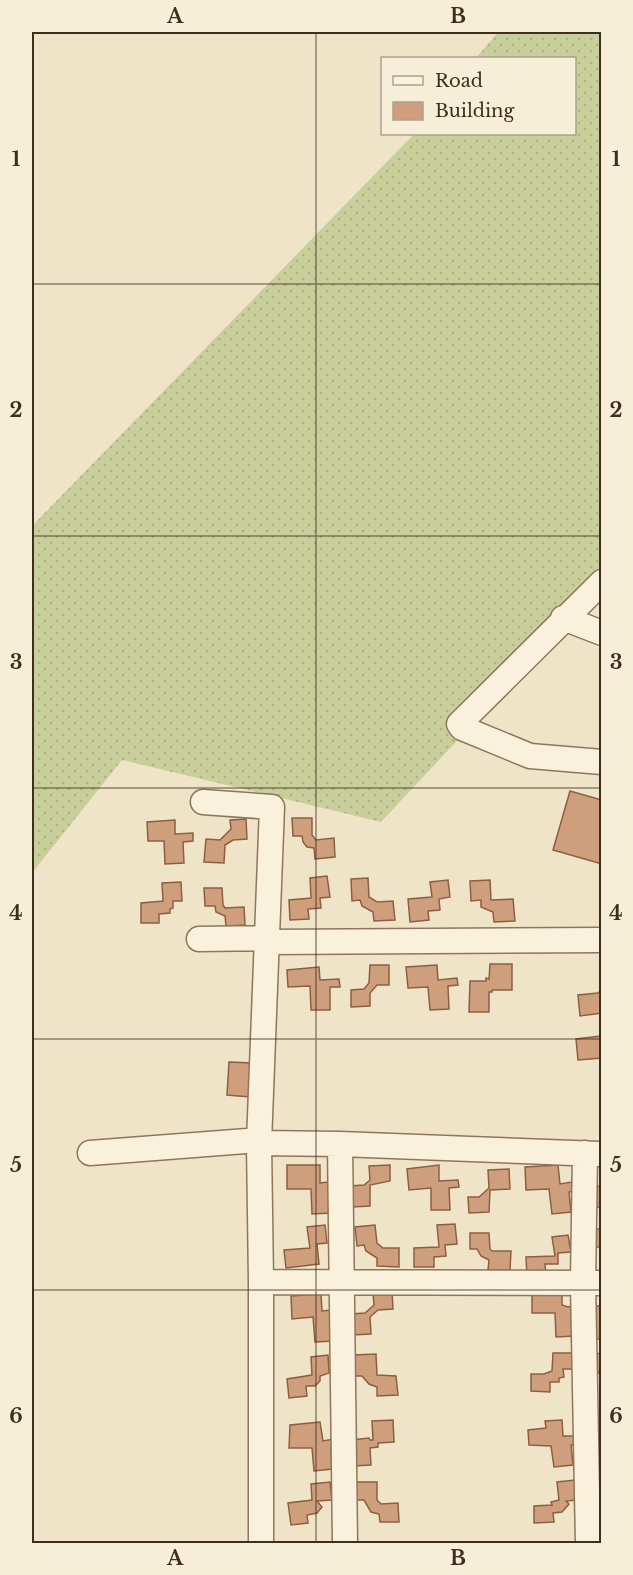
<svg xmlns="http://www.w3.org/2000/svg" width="633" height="1575" font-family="'Libre Baskerville',serif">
  <defs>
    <pattern id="grass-dots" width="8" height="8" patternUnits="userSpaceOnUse" patternTransform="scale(1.5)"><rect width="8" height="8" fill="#c9cf9b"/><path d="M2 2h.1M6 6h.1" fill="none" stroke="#aeb285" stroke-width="1.8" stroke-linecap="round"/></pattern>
  </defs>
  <rect width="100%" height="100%" fill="#f0e4c8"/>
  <path fill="url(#grass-dots)" d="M498,32H601V587L381,822L122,760L32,873V526L414,134H574V58H476Z"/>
  <path fill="#cf9f7d" stroke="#8d5f41" stroke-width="1.5" d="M570,791L602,800V864L553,850Z
    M292,818H312V835L316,840L334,838L335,857L315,859L314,848L307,847L303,842L302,836H293Z
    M246,819L247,839L233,840L225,845L224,863L204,862L206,839L220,840L231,829L230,820Z
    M175,820V834L193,833V841L183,842L184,863L165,864L164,841H148L147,822Z
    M327,876L330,897L320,898L321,908L308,909L309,919L290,920L289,900L311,898L310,878Z
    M368,878L369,897L377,902L393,901L395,920L374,921L373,912L362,906L360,900L352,901L351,879Z
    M448,880L450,897L439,899L440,910L428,911L429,920L410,922L408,899L432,897L430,882Z
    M490,880L491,900L513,899L515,921L494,922L493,912L481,907V900L471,901L470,881Z
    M181,882L182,901H173V908L170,909V913L159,914V923H141V903L163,901L162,883Z
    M204,888H222L223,905L225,908L244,907L245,925L226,926L225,916L216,912L215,906H205Z
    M490,964H512V990H492V992H489V1012H469L470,981H486V978L489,979Z
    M370,965H389V985H377L370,993V1006L351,1007V990L364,989L369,983Z
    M437,965L438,980L457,978L458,985L448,986L449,1009L430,1010L428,987L408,988L406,967Z
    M319,967L320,980L339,979L340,987H330V1010H311L310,986L288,987L287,970Z
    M602,989V1013L580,1016L578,995L598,993Z
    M600,1029H602V1058L578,1060L576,1039L601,1036Z
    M229,1062L252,1063L250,1097L227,1095Z
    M287,1165H320V1183L338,1181L331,1213L312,1214L311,1189H287Z
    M390,1165V1181L370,1185V1206L352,1207L350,1186L364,1185L370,1180L369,1166Z
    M439,1165V1181L458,1180L459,1187L449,1188L450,1210H431V1188L409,1190L407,1169Z
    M558,1165L560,1184L578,1181L580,1190L569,1192L571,1212L552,1214L549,1189L526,1190L525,1167Z
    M509,1169L510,1189L490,1190L489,1212L469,1213L468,1197H479L489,1188L488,1170Z
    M602,1186V1207L591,1208L589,1187Z
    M455,1224L457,1244L445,1245L446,1256L434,1257V1267H414V1248L439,1247L437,1225Z
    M325,1225L327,1243L317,1244L319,1264L286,1268L284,1250L310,1248L307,1227Z
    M375,1225L377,1243L383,1248H399V1267L377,1266V1258L366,1251L364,1245L357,1246L355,1227Z
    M595,1229H602V1247H596Z
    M470,1233H489L490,1249L492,1251H511L510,1270H488L489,1260L481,1256L477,1249H470Z
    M568,1235L571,1252L558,1253V1264H545L546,1276L527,1277L526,1257L555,1256L552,1237Z
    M392,1291L393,1309L378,1310L370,1317L371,1334L352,1335L351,1314L365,1313L374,1305L373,1292Z
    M321,1294L322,1311L341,1309L335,1341L315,1342L313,1317L292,1319L291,1296Z
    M532,1294H562V1305L568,1307L580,1304L574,1336L556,1337L555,1313H532Z
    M596,1306H602V1339H596Z
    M553,1353H574V1369H563L564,1377L559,1378V1382H550V1392L531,1391V1374H544L552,1371Z
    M602,1353V1373H598L596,1354Z
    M376,1354L377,1375L396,1376L398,1395L377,1396V1387L369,1384L362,1376H354V1355Z
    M328,1355L329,1373L320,1376V1381L315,1386H306L307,1396L289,1398L287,1379L312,1375L311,1357Z
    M393,1420L394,1442L378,1443V1447L370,1448L371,1465L352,1466L351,1440L369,1438L370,1440H373L372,1421Z
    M562,1420L563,1436H581V1445H571L573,1465L554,1467L551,1446L529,1445L528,1430L546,1428L545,1421Z
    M320,1422L323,1441L340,1438L341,1446L331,1448L332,1469L314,1471L312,1448H289L290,1425Z
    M575,1480L577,1500L566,1501L569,1504L562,1512L553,1513L554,1522L534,1523V1506L552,1505L551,1502L559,1500L557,1482Z
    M330,1482L332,1500L317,1501L322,1507L317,1513L307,1515L308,1523L291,1525L288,1503L312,1500L311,1484Z
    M356,1482H377V1500L381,1504L398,1503L399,1522H380L379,1514L371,1512L364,1500H356Z"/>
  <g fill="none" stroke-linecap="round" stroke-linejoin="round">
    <g stroke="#8d765c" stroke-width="27">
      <path id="minor" d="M602,582L459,724L462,728L530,756L602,762
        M563,618L602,633
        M203,802L272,807L259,1143L261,1282V1544
        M199,939L268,938
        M268,942L602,940
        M259,1143L340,1144L599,1154
        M340,1144L345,1544
        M90,1153L259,1140
        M585,1153L583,1283L588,1544
        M261,1282L602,1283"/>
    </g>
    <use href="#minor" stroke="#faf1dc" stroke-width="24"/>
  </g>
  <path fill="none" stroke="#3d2e20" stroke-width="1.5" stroke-opacity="0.55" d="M316,32V1544M32,284H602M32,536H602M32,788H602M32,1039H602M32,1290H602"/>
  <rect width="633" height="1575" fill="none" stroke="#f7eed8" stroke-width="66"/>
  <rect x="381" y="57" width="195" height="78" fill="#f7eed8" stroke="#ada18e" stroke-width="1.5"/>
  <rect x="393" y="76" width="30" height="9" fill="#faf1dc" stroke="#ada18e" stroke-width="1.5"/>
  <text x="435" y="87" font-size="18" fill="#3d2e20">Road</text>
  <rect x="393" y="102" width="30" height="18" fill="#cf9f7d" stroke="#ada18e" stroke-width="1.5"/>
  <text x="435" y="117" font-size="18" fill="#3d2e20">Building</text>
  <rect x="33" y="33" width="567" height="1509" fill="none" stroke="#3d2e20" stroke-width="2"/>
  <g font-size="20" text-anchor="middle" font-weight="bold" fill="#3d2e20">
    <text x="175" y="23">A</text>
    <text x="458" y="23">B</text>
    <text x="16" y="166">1</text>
    <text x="616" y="166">1</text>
    <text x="16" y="417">2</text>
    <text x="616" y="417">2</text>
    <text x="16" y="669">3</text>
    <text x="616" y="669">3</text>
    <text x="16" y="920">4</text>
    <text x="616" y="920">4</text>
    <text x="16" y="1172">5</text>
    <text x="616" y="1172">5</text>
    <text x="16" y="1423">6</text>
    <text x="616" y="1423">6</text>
    <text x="175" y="1565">A</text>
    <text x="458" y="1565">B</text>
  </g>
</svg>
